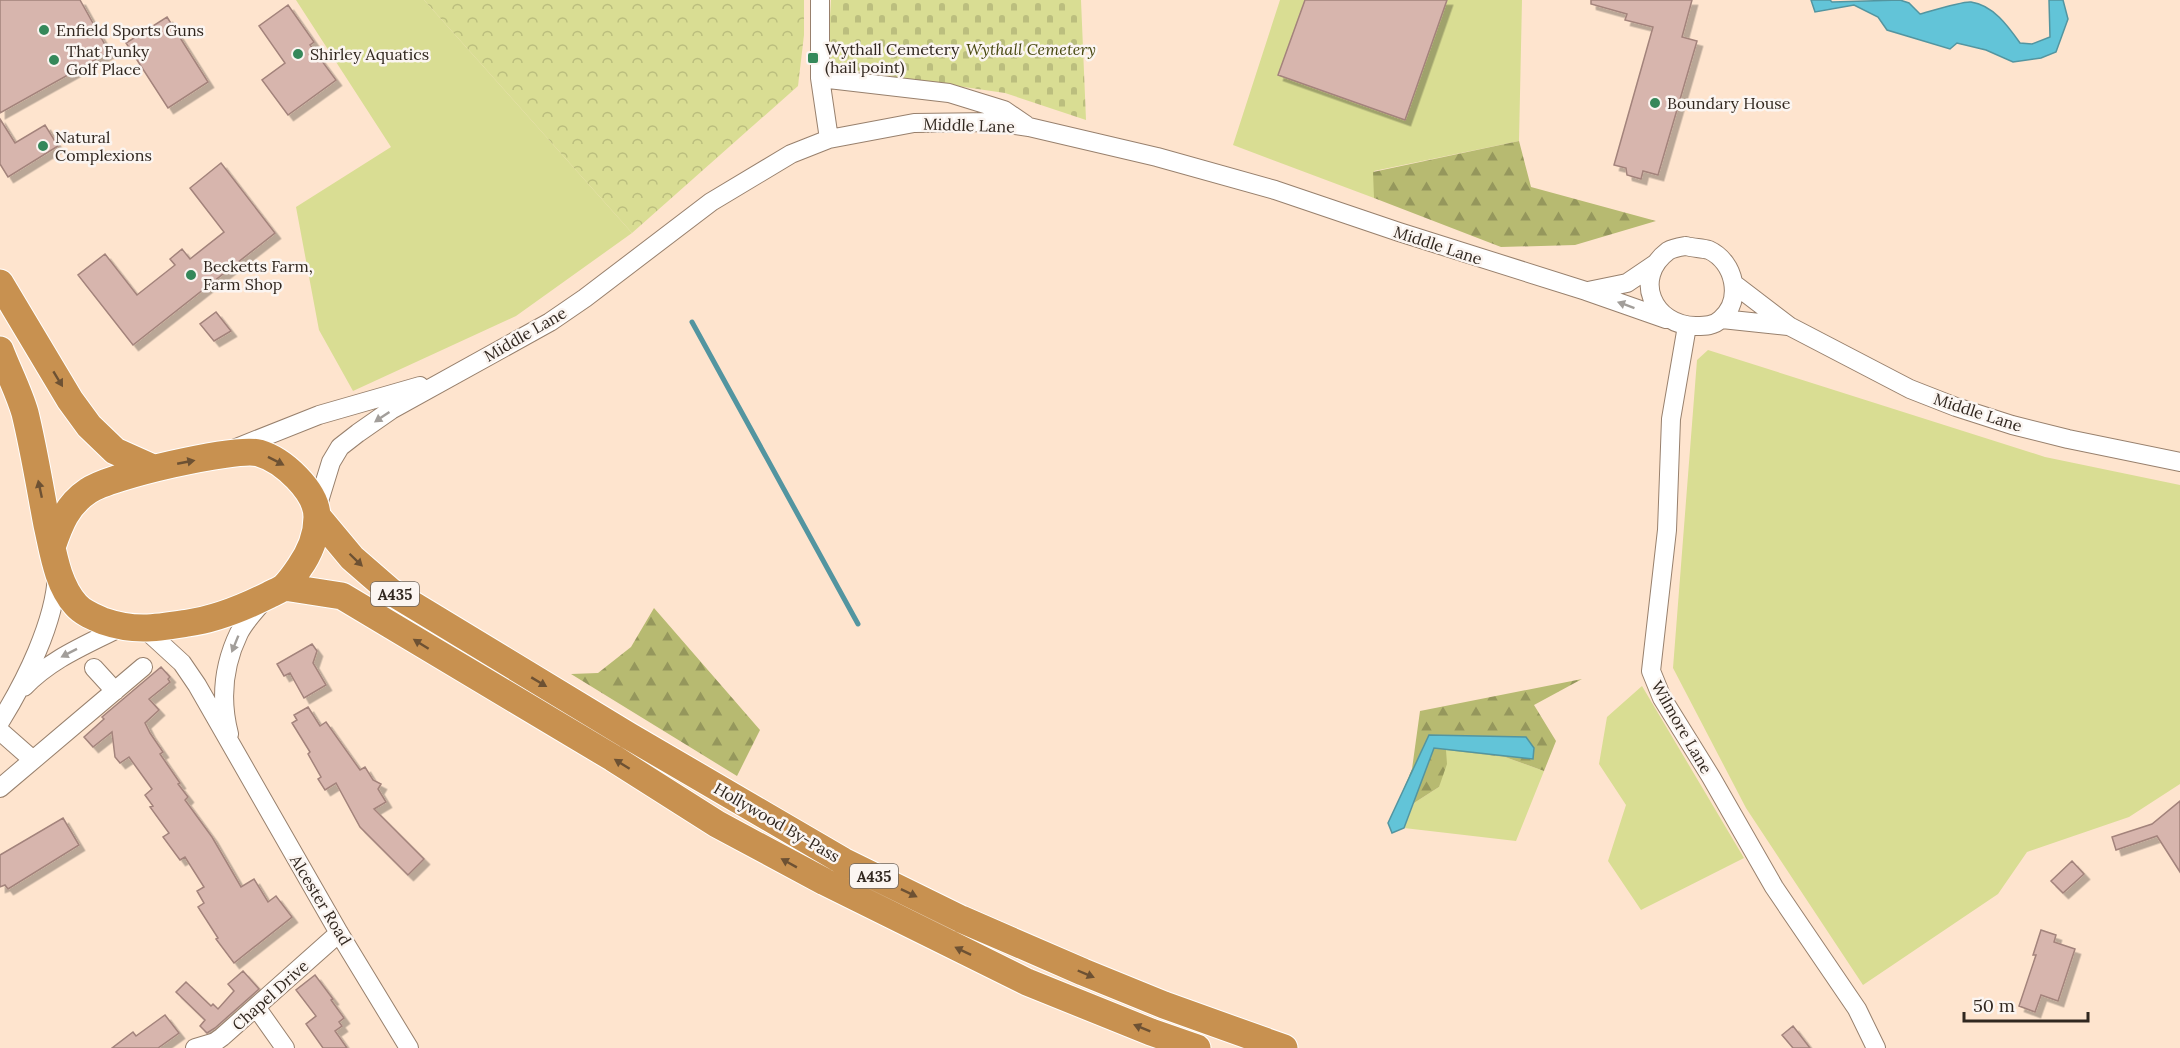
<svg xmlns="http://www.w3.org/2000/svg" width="2180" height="1048" font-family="Lora,serif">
  <defs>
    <pattern id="forest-firs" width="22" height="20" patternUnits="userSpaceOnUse" patternTransform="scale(1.5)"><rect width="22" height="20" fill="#b7ba71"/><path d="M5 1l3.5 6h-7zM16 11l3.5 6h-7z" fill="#95975c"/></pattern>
    <pattern id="cemetery-stones" width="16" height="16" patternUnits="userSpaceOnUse" patternTransform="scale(1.5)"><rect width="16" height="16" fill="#d9dd93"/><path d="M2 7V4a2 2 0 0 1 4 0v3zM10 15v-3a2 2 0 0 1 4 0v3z" fill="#bbbe7e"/></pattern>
    <pattern id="park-crowns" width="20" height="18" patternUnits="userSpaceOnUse" patternTransform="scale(1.5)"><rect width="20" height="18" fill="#d9dd93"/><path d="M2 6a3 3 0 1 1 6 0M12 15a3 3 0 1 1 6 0" fill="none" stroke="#bbbe7e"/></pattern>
    <filter id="shadow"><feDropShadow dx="5.5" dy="5.5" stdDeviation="0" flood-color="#0004"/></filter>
  </defs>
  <rect width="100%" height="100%" fill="#fee4ce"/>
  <path fill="#d9dd93" d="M296,0H424L632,233L516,316L353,391L319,330L296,207L391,147Z
    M1280,0H1522L1519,141L1374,171V198L1233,145Z
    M1708,350L2045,457L2180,485V784L2129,817L2027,852L1998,894L1863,985L1746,808L1673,668L1697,360Z
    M1642,686L1744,858L1641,910L1608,861L1626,805L1599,764L1607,717Z
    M1445,749L1505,757L1544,771L1516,841L1404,828L1414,803L1439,787Z"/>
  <path fill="url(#forest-firs)" d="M1519,141L1531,187L1656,221L1575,245L1501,247L1374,198L1373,172Z
    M654,608L760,730L737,776L571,674L598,673L631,647Z
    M1582,679L1534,705L1556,741L1544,771L1505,757L1446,750L1447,764L1439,787L1414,803L1398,802L1412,769L1420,711Z"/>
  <path fill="url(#cemetery-stones)" d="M831,0H1081L1086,120L1005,93L827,67Z"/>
  <path fill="url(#park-crowns)" d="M424,0H804V35L798,86L632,233Z"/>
  <path fill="#62c4d8" stroke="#5395a0" stroke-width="1.5" d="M1811,0H1830L1832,2L1900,0L1909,3L1920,14C1931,11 1963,1 1971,2C1993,5 2008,26 2020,43L2032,44L2050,37L2049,0H2063L2068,19L2056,52L2041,58L2013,62L1986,50L1957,43L1950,49L1887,30L1878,17L1854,5L1815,12Z
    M1429,735L1526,737L1534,748L1533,759L1434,748L1404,828L1392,833L1388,823Z"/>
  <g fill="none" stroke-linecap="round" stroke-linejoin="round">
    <path stroke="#5395a0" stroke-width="5" d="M692,322L858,624"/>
  </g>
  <path fill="#d7b5ad" stroke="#a3837b" stroke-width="1.5" filter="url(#shadow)" d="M0,0H80L109,52L0,113Z
    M1305,0H1447L1405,120L1278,75Z
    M1591,0H1692L1682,37L1697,41L1658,175L1643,171L1641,179L1627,175L1626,168L1614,165L1653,27L1625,20L1627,14L1591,4Z
    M288,5L314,42L310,45L336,80L288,115L262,80L285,63L259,26Z
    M167,17L208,82L168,108L126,43Z
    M0,119L15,143L45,125L58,146L8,177L0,164Z
    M221,163L275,233L133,345L78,275L105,254L137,295L175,265L170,259L182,249L190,259L224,232L190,188Z
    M216,312L231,331L214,341L200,324Z
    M312,644L317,651L313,663L326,685L304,698L290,673L284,676L277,664Z
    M161,667L170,677L168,679L170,682L149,699L159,710L145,723L150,733L163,752L160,754L180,783L178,784L188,797L185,800L212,837L241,887L254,879L268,902L276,896L292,917L234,963L216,939L218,938L198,907L204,903L197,891L204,887L185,857L180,860L163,837L169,833L150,807L153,806L145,795L152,789L129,757L120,763L115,757L112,732L93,747L84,737L104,719L102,717Z
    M308,707L320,726L326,722L360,770L365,767L373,780L381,784L378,789L386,802L374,809L424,859L408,875L360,827L336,783L325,790L318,779L321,777L308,754L310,752L292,723L297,720L294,715Z
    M2180,801V872L2157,836L2116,850L2112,837L2152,824Z
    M63,818L79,845L8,889L5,885L0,887V855Z
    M2072,861L2084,874L2063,893L2051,881Z
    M2041,930L2056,935L2054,942L2075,949L2058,1001L2041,995L2035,1012L2019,1006L2036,955H2033Z
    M243,971L259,989L215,1028L207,1033L200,1026L205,1020L176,992L186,982L211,1006L213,1004L218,1009L234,991L228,984Z
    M315,975L333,999L331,1000L344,1018L339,1022L342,1026L335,1031L347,1048H323L306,1024L316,1016L296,990Z
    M165,1015L179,1033L158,1048H112L133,1032L136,1036Z
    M1793,1026L1810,1048H1793L1782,1035Z"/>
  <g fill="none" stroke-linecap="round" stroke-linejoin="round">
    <g stroke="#98806d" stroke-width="20">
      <path id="minor" d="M820,0V78L829,139
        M820,78L949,93L1004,110L1026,125
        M1686,246C1693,248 1702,248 1709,250C1735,262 1743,300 1721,319C1714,326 1705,326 1696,326C1653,326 1632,278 1668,251C1673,248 1680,247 1686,246Z
        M1734,284L1789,326L1910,389L1956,407L2012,425L2068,439L2180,462
        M1588,291L1627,283L1655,264
        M1722,319L1788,326
        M1687,326L1671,419L1667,530L1651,671L1662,698L1711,777L1774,887L1857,1009L1876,1048
        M236,448L319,415L420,386
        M316,511L331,462L340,447L358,433L391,410L550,322L585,298L711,202L791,154L829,139L914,123L993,122L1029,127L1157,157L1275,190L1399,232L1586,291L1666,319
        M146,630L182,663L197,685L339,933L409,1048
        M94,668L115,691
        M24,687C52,658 86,645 121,627
        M0,722C25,682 55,622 57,575
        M0,731L33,760
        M229,734C220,699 223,666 239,633C245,621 256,610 265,599
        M0,788L143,667
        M256,1007L285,1048
        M195,1048L215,1042L222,1037L339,933"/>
    </g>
    <g stroke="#fff" stroke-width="29">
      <path id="highway" d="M0,283L70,400L89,426L115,451L153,468
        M0,350C8,371 19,392 25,413C34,450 40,488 47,525C53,551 57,584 76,605C83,613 94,617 103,621C135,632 156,628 188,623C217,619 243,608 269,595C274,592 281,590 285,586C290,581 295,574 299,568C309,554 317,535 317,517C317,491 283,460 259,453C235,447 109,476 88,491C67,505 60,524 52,547
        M317,516L352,558L390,591L629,736L843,861L961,919L1083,972L1164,1005L1284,1048
        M284,587L342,596L613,758L717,824L825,882L1027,982L1151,1032L1197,1048"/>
    </g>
    <use href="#minor" stroke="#fff" stroke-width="18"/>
    <use href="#highway" stroke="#c89150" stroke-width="27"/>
  </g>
  <defs><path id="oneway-solid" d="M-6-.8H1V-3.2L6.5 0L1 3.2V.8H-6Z" transform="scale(1.5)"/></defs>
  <g fill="#a29e9a">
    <use href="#oneway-solid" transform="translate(1626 305) rotate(-160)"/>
    <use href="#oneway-solid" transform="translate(382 417) rotate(146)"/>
    <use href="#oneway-solid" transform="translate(235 644) rotate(112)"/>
    <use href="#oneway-solid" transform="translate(69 653) rotate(153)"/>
  </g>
  <g fill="#6d5133">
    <use href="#oneway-solid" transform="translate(58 379) rotate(59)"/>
    <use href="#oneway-solid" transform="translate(276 461) rotate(27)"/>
    <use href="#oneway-solid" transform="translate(186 462) rotate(-11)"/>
    <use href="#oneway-solid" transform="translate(40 489) rotate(-102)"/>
    <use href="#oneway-solid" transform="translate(356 560) rotate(44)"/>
    <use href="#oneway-solid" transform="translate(421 644) rotate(-148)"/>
    <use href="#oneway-solid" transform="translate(539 682) rotate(31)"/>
    <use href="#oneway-solid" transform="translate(622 764) rotate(-148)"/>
    <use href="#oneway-solid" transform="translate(789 863) rotate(-151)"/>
    <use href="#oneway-solid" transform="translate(909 893) rotate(26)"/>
    <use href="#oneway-solid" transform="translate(963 951) rotate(-154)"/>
    <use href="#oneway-solid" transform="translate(1086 974) rotate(23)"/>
    <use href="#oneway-solid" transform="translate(1142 1028) rotate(-158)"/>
  </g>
  <g fill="#35885a" stroke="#fbf5f1" stroke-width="2">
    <circle cx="44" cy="30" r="6"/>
    <circle cx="298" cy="54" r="6"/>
    <rect x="807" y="52" width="12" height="12" rx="3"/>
    <circle cx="54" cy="60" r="6"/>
    <circle cx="1655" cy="103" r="6"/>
    <circle cx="43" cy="146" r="6"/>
    <circle cx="191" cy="275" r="6"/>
  </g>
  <g text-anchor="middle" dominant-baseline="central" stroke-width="5" stroke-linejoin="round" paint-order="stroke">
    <g fill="#fbf5f1" stroke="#6e655e" stroke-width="1.5">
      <rect x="371" y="582" width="48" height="24" rx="4.5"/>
      <rect x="850" y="864" width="48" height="24" rx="4.5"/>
    </g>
    <g font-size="15" font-weight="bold" fill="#31271f">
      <text x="395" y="594">A435</text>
      <text x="874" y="876">A435</text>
    </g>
    <g font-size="16" fill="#31271f" stroke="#fbf5f1" text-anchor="start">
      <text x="56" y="30">Enfield Sports Guns</text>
      <text x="825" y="49">Wythall Cemetery<tspan x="825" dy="18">(hail point)</tspan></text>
      <text x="66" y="51">That Funky<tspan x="66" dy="18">Golf Place</tspan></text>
      <text x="310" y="54">Shirley Aquatics</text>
      <text x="1667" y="103">Boundary House</text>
      <text x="55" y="137">Natural<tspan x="55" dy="18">Complexions</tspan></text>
      <text x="203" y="266">Becketts Farm,<tspan x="203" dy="18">Farm Shop</tspan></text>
    </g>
    <g font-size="16" font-style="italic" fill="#47480f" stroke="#fbf5f1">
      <text x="1031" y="49">Wythall Cemetery</text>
    </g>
    <g font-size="16" fill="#31271f" stroke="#fbf5f1">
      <text transform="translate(969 125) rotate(2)">Middle Lane</text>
      <text transform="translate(1438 245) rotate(18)">Middle Lane</text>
      <text transform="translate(525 334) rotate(-30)">Middle Lane</text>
      <text transform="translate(1978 412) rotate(18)">Middle Lane</text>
      <text transform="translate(1682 727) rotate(60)">Wilmore Lane</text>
      <text transform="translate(777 822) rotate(30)">Hollywood By-Pass</text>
      <text transform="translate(321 900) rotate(59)">Alcester Road</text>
      <text transform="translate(270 995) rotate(-42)">Chapel Drive</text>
    </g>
  </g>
  <path d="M1964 1012v9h124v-9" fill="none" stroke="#31271f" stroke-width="3"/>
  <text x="1973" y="1012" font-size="18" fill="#31271f" stroke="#fbf5f1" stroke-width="4.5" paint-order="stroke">50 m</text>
</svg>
